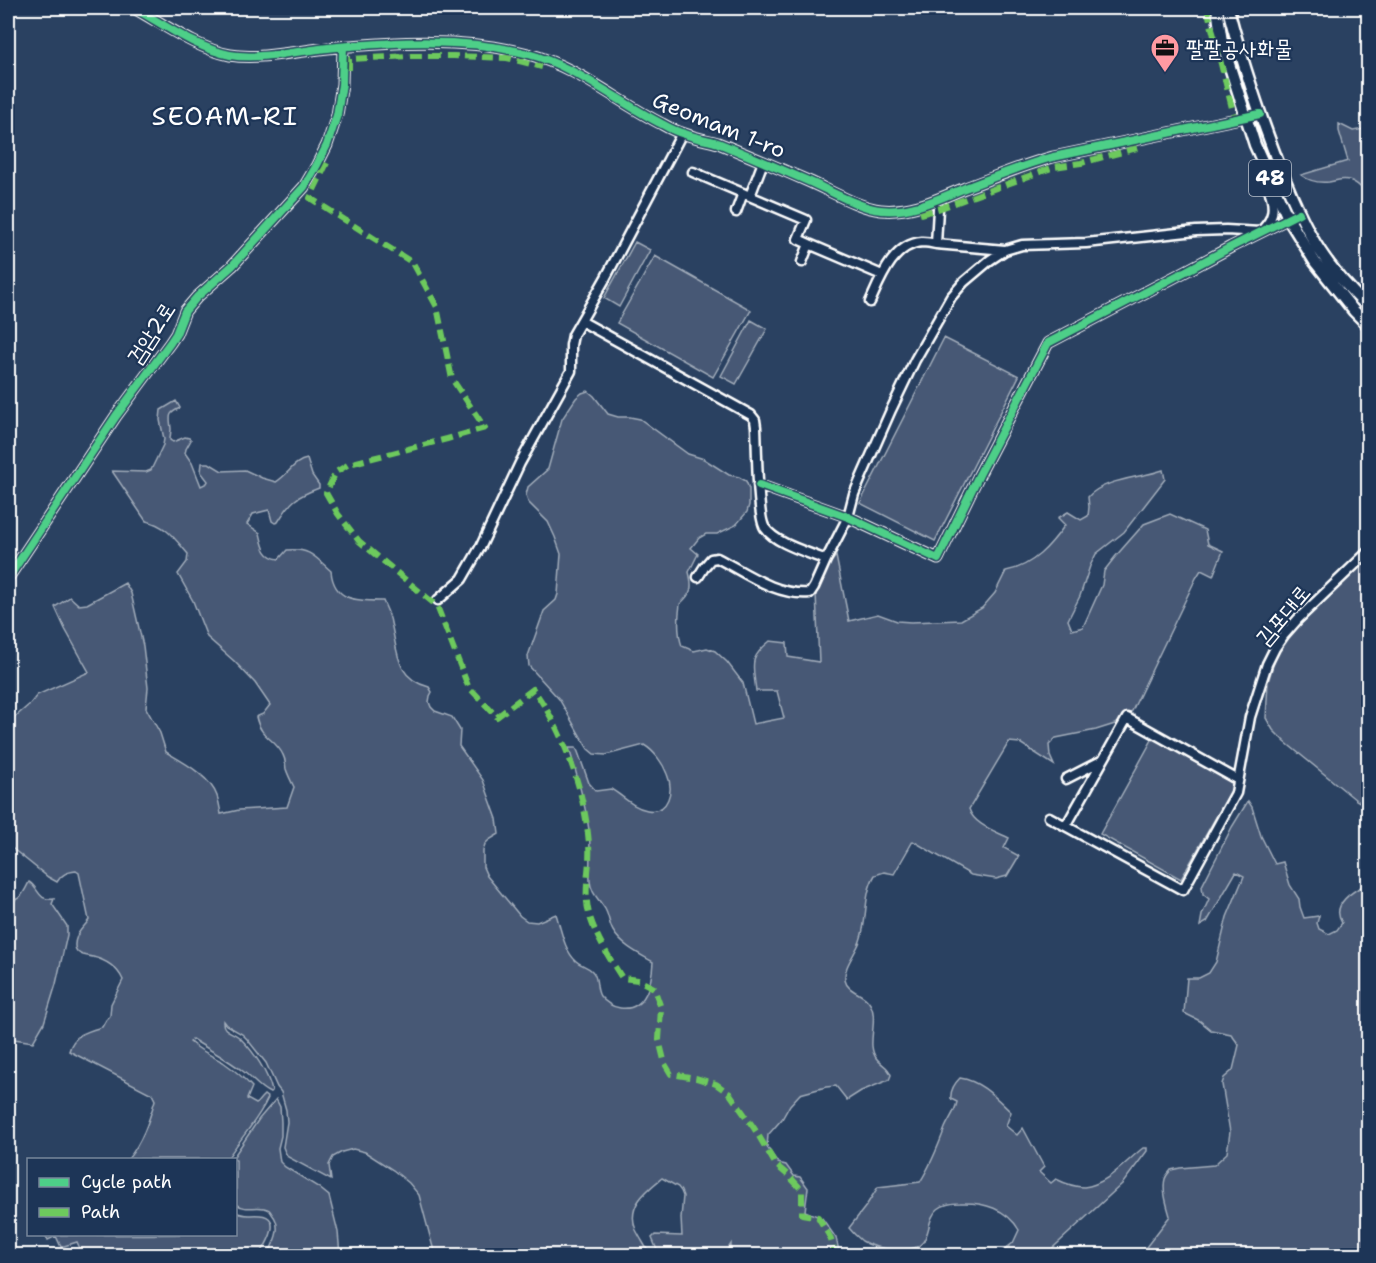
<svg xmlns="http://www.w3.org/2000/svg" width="1376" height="1263" font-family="'Shantell Sans','Poor Story',sans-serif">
  <rect width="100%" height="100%" fill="#2a4161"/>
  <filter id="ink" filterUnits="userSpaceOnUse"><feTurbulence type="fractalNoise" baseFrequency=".0167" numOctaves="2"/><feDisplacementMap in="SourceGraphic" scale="12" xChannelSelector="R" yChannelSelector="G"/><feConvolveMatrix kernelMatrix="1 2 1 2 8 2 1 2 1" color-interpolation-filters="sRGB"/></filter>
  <g filter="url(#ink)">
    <path fill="#465975" stroke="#a2acba" stroke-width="1.5" d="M1339,124L1353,131L1364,129L1368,130V195C1363,189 1357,182 1349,180C1342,178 1336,181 1329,182C1320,183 1309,181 1301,175L1348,161L1339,131Z
      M635,242L650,250L619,307L604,298Z
      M655,256L751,310L713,377L617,323Z
      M751,320L767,329L736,384L721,376Z
      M944,338L1019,376L935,541L860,503Z
      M588,391L594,396L608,414L618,417H630L640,419L688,454L704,459L729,475L739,477L746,481L749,489V505L747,512L736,525L717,534H706L699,538L691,548L698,554L689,572C693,588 692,593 680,604C678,618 677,632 682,646L694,651L707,648L715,651L727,662L743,683L753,724L784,718L777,691H756C753,664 748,659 770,641L787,643L788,657L819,662L816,593L824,571L836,556L849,621L878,614L897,621L911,622L961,620L982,608L995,593L1006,571C1033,566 1050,546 1065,525L1058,518L1068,512L1081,520L1088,516L1089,507L1088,497C1103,479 1141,478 1163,470L1165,479L1124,532L1096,554L1090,566L1080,596L1068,620L1072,630L1083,627L1102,585L1104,571L1115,557L1144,524L1170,514L1205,530L1208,544L1223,551L1213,576L1201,570L1196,578L1132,711L1118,723L1096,730L1056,738L1049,745L1050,756L1054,765L1020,743L1009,742L969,809C974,825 995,831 1009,838L1004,848L1019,856L1007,876L996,879L971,875L913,841L894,874L884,872L875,875C863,895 868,919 860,941C856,953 843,967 845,980C847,991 862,993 868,1001C878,1013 871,1031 872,1046C874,1065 888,1063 891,1075L889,1080L861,1091L847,1100L836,1086L826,1087L800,1094L790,1105L782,1119L768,1135L767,1147L778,1163L786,1165L794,1176L800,1177L808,1188L805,1211L822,1218L836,1238L840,1255H726L731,1247V1244L724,1255H659L652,1238L655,1235L682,1236L681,1218L683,1196L681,1191L678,1187L662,1178C646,1191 626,1206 636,1230C640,1238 646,1247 650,1255H435L419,1195L409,1183L393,1170L365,1152L353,1149L342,1152L333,1157L329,1165L331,1180L288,1157L285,1152L283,1147L287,1122L286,1110L281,1092L277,1087L266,1063L247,1039L242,1034L226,1025L223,1021C222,1033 234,1031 241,1039C254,1052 268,1073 272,1091L270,1093C259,1088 253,1079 244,1072C228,1059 209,1050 192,1039L190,1042C199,1050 212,1056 223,1062C233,1069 244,1078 252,1087L247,1099L256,1104L261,1098L264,1095L268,1098C258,1120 240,1139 227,1159H128C142,1142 149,1121 155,1100L152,1094L69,1051C74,1034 88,1031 102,1027L106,1020L110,1016L111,1004L123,980C118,968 106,960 93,957C89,956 82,956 79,953C73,949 75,941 77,936C80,929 85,926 89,920L79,873L76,871C67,872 62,874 57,882L48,877L8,845V723L30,704L37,695L89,672L65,629L55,607L70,597L79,605L87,604L125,583L131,593L143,646L148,688L146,708L160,733L166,752C183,762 210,776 217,796C219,802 220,808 221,814L239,810L287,807L294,787C291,781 288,775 286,769C285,764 286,760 283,755C275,738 261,739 256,717L263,714L270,705L255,683L234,661L207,637L193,601L178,574L187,562L188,554C175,539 166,525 146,521L112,471L146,472L151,470L163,445L164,439L160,420L161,410L176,401L180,408C167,414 170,416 171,429C171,432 170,436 170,440L173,442L185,437L189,438L191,440L186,449L185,453L192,463L201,486L207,483L208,481L201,472L202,463H209L222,471L245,470L262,478L276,482C288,475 294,461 307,459L312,475L319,485V488C295,497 291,501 278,522L275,523L272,521L269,510L253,514L247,524L260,533C263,546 264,557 279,559L287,550C310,548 315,557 331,571C334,602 358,601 383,601C386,608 390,615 391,623C398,651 395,678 429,687L432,692L430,696L429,702L431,707L435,711L452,717L460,730L459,746L483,780L497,819L499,834L489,840L485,844L483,851V867L487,876L520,916L527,921L537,922L556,914C561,929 564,950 576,961C580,965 587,966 592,971C599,978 595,988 600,996C605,1002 613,1007 620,1008C646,1012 652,981 653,962C639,954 622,946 613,931C609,924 609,916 605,909C599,899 591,893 590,881C589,864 591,847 589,830C585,802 577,775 569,748H576L578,752L589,783L596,791L611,789C623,796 632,807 647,810C669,814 674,790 667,774C663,763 654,751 644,745L606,755L594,754L588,749L582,739L559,699L529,666L528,656L544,611L556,600L558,594L561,554L555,537L548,522L528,502L526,495L528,487L548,469L562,419L576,398L582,393Z
      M1368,558V807L1356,800L1285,742L1273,730L1266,718L1268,682L1275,659L1283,645L1295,630Z
      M1153,738L1235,783L1181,879L1100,834Z
      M1248,801L1252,807L1261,836L1275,864L1283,862L1290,885L1299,899L1300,907L1304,918L1319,916L1317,923L1319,929L1329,934L1337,930L1342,923C1330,904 1353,891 1368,883V1255H1140L1170,1216C1167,1205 1162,1190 1165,1179C1166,1175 1169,1173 1171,1170L1180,1168L1214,1165L1227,1153L1230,1132L1222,1084L1224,1078L1233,1070L1239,1045L1231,1034L1211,1030L1200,1021L1184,1013L1187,978H1199L1209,973L1216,962L1227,917L1244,876L1236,872L1207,922L1200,926L1202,915L1209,899L1203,894L1202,886L1232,827Z
      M29,882C40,889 37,901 54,899L52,904L67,926V935L56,984L44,1023L33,1042L8,1038V901C20,902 24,892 29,882Z
      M960,1078C981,1081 996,1098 1011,1112L1006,1126L1017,1135L1023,1128L1044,1167L1039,1172L1051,1183L1056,1179C1064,1183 1075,1187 1084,1187C1107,1185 1126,1161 1143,1148H1147V1151L1123,1183L1045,1255H997L1013,1243L1019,1230C1007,1209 984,1202 960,1203C953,1203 944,1204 938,1209C928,1217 930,1233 923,1242C913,1256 875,1249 862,1241C857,1237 853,1233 849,1228L866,1206L878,1187L920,1182C931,1165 938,1147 945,1128C949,1119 955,1112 957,1102L951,1099C950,1091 954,1084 960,1078Z
      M276,1099L280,1107L281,1122V1136L278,1148L280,1162L285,1167L318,1187L329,1196L338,1232L340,1255H268C274,1242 283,1227 272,1214C270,1210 269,1209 264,1208C253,1206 247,1211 236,1204V1160L232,1159L259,1119Z
      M236,1212C244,1217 250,1214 260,1215C284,1217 266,1245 260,1255H83L77,1242L61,1247L56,1236L48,1240L45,1235L236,1234Z"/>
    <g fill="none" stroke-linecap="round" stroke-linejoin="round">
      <g stroke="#fff" stroke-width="13">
        <path id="minor" d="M134,8C163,24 198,49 230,55C259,60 298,51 328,48C393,42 464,37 528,54C576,66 618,102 662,124C669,128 677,132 685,134C695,138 707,140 718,143C748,155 778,168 808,181C829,190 859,208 881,210C911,213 938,199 965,188C995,177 1023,165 1053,157L1260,114
          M693,172L806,220L798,239L809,244
          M750,196L763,162
          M938,209L936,244L1005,250
          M736,212L743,193
          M802,262L809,244L882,275
          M870,302C880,280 893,244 922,242C926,242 932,243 936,244
          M581,321L751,415L755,420L756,427C757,444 757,517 765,528C776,544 808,552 826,560
          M759,485L848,517L938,559L979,475L1048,343L1188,270L1231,247L1299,213
          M698,577L705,566L711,559L717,558C746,573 776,596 810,593L814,587L826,560L848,517L854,494L891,410L915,360L951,297L964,282L990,260L1005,250L1022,245L1086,243L1196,231L1226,230L1260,232C1264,228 1269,223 1271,217C1277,202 1266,184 1261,170
          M8,578L116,416L170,343L176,334L185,311L197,297L232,266L304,187L317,165L327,145L337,115L342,84L343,47
          M438,600L462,579L481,546L520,463L571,371V345L573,335L605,279L682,133
          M1066,779L1103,760
          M1049,817L1183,890L1236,793L1250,717L1267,664L1275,648L1284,635L1298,619L1368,552
          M1066,826L1127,718L1238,780"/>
      </g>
      <g stroke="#fff" stroke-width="15">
        <path id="major" d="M1217,8L1222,42L1255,145L1288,218L1315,262L1354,311L1368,325
          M1228,8C1237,46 1250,84 1263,122C1277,161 1291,199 1311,236C1325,262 1347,287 1368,307"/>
      </g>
      <use href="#minor" stroke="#1d3557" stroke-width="8"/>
      <use href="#major" stroke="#1d3557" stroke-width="10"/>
      <path stroke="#6dc95d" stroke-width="6" stroke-dasharray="12 6" stroke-linecap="butt" d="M1207,8L1236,124
        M349,70V59L410,56H454L507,58L542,67
        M327,163L310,198L413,263L437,307L452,379L485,428L447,439L349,464L336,472L326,493L338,514L359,541L437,606L468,686L497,717L533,689C564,731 585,792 589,844C591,868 582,893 590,917C597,939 610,959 622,978L638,980L654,988L661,1008L659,1040L665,1064L671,1074L696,1078L716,1084L730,1094L754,1128L776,1165L790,1177L802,1190V1214L818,1217L830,1237L836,1256
        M920,214L938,209L1054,167L1081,163L1137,148"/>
      <g stroke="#1d3557" stroke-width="11">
        <path id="cycleway" d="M134,8C163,24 198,49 230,55C259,60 298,51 328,48C393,42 464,37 528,54C576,66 618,102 662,124C669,128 677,132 685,134C695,138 707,140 718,143C748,155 778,168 808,181C829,190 859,208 881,210C911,213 938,199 965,188C995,177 1023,165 1053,157L1260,114
          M759,485L848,517L938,559L979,475L1048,343L1188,270L1231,247L1299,213
          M8,578L116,416L170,343L176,334L185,311L197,297L232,266L304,187L317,165L327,145L337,115L342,84L343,47"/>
      </g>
      <use href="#cycleway" stroke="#4dcf88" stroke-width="8"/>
    </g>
  </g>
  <defs>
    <g id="office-pin" transform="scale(1.5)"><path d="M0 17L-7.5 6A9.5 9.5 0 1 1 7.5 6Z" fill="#ff9aa2" stroke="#1d3557"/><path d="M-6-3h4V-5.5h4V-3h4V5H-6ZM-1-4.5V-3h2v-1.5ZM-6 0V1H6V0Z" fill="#111"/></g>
  </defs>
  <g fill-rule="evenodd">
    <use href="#office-pin" x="1165" y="48"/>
  </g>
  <g text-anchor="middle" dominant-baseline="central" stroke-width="4.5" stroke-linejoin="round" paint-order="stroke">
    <rect fill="#1d3557" stroke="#bbc2cd" stroke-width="1.5" x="1249" y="160" width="42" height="36" rx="4.5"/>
    <g font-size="21" font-weight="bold" fill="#fff">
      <text x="1270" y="178">48</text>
    </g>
    <g font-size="22" fill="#fff" stroke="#1d3557" text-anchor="start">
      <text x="1186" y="48">팔팔공사화물</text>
    </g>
    <g font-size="22" fill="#fff" stroke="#1d3557">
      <text transform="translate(719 125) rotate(22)">Geomam 1-ro</text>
      <text transform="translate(151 333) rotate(-57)">검암2로</text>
      <text transform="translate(1283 615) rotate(-50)">김포대로</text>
    </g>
    <g font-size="26" letter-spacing="1.5" fill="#fff" stroke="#1d3557">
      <text x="225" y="115">SEOAM-RI</text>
    </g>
  </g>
  <rect width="1376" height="1263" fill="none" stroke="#1d3557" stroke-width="30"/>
  <rect x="15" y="15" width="1346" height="1233" fill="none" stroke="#fff" stroke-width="2" filter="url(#ink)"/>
  <rect x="27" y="1158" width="210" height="78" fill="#1d3557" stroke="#77869a" stroke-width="1.5"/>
  <rect x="39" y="1178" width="30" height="9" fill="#4dcf88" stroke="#77869a" stroke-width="1.5"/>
  <text x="81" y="1188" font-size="18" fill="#ffffff">Cycle path</text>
  <rect x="39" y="1208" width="30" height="9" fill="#6dc95d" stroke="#77869a" stroke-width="1.5"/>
  <text x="81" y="1218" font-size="18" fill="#ffffff">Path</text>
</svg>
